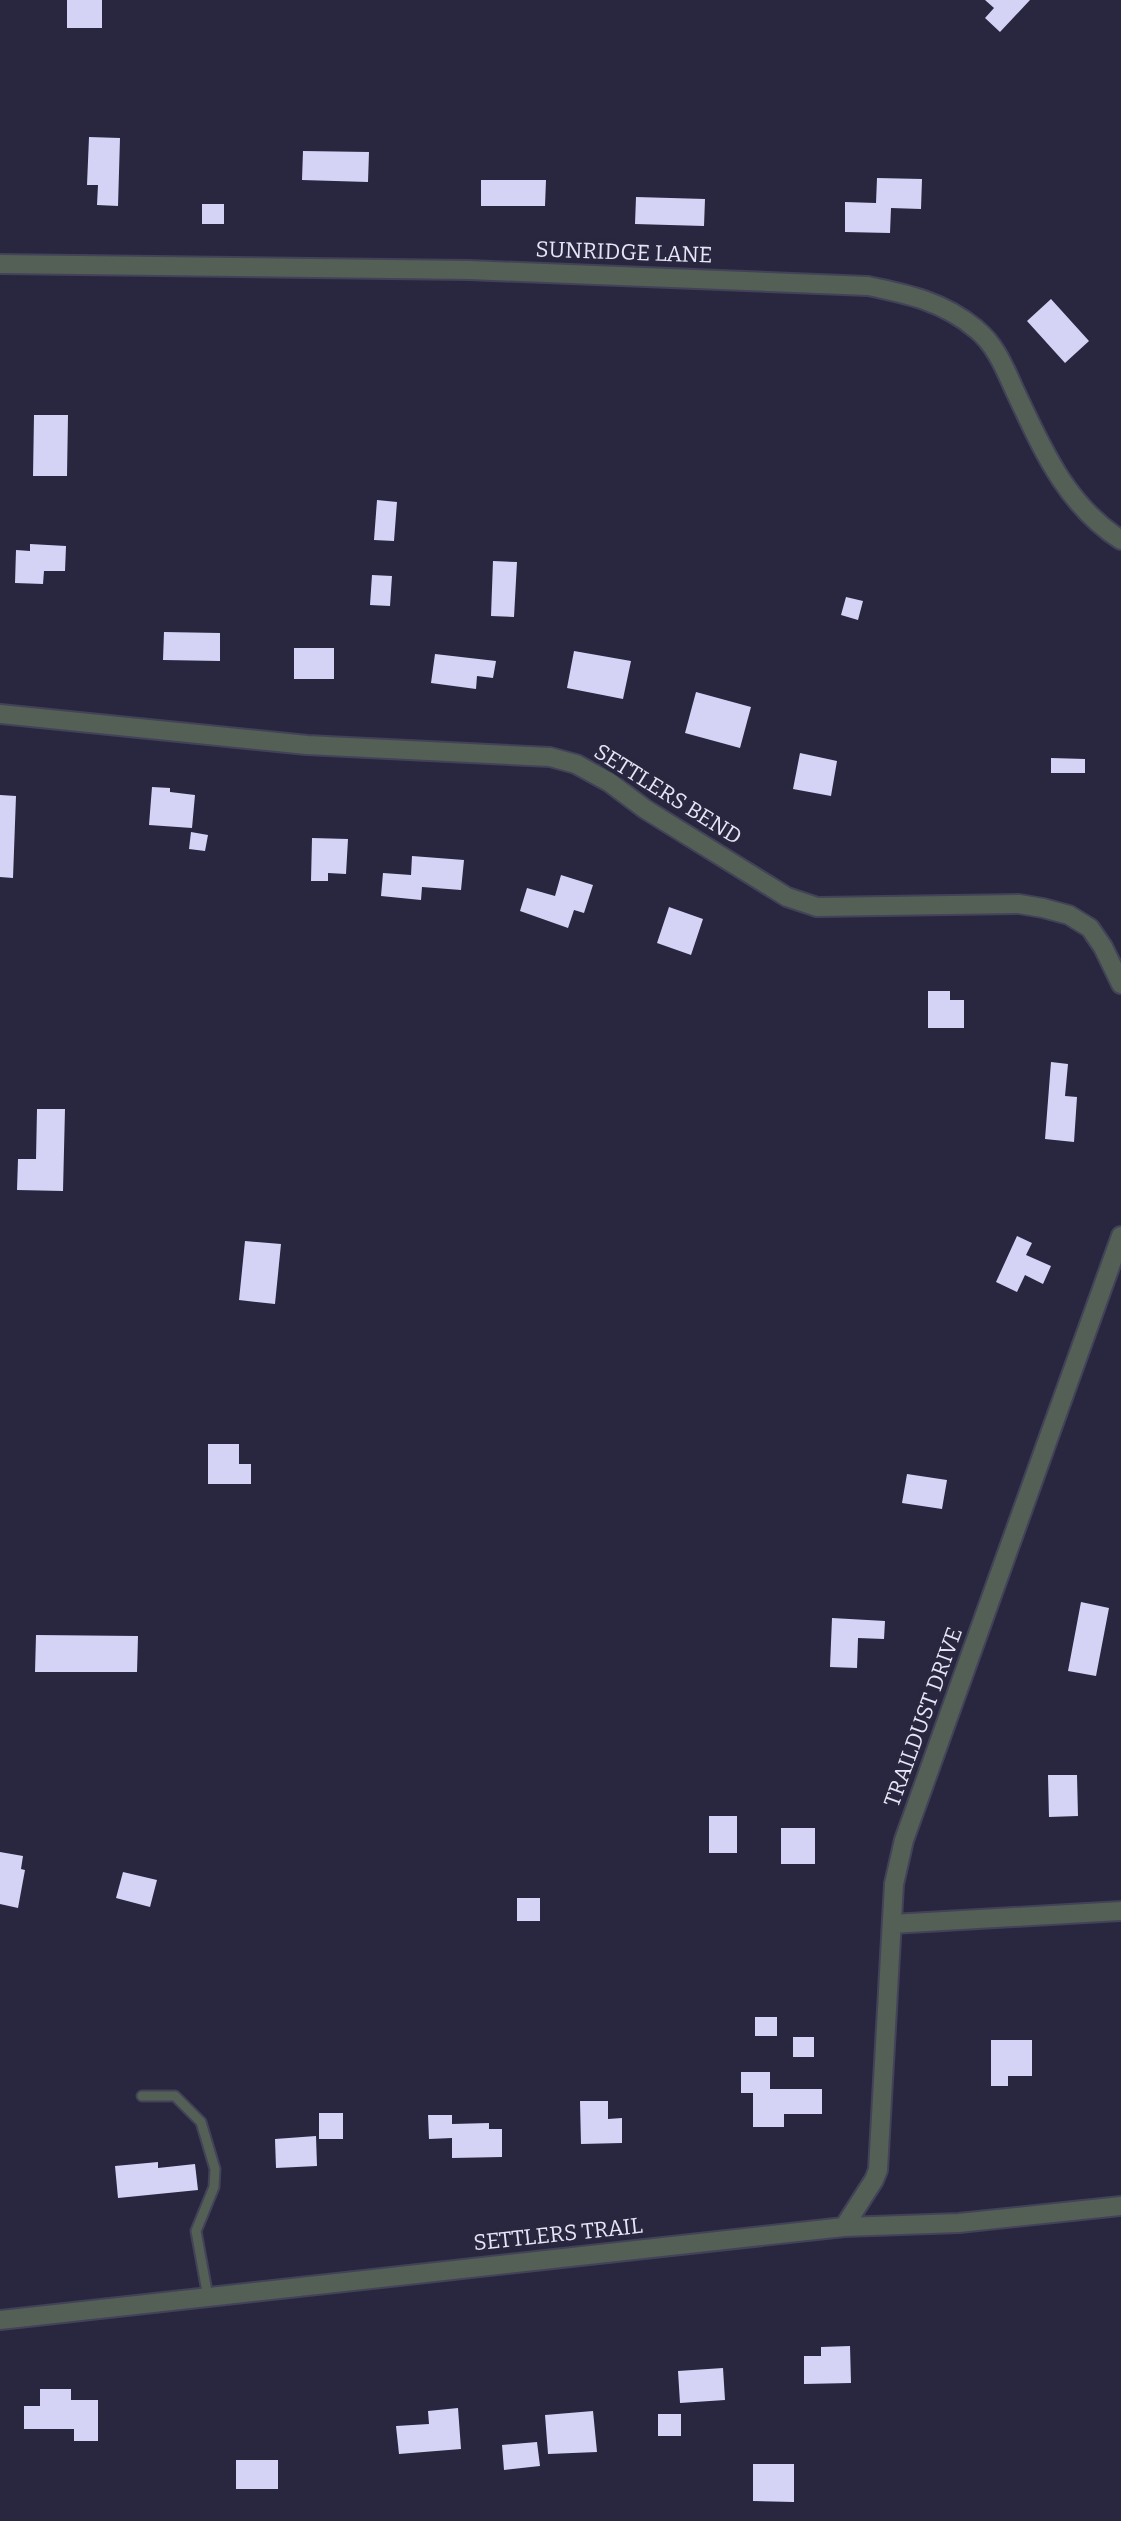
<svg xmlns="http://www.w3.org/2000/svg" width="1121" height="2521" font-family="Bitter,serif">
  <rect width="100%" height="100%" fill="#28273f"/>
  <path fill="#d4d3f6" d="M67,0H102V28H67Z
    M985,0H1030L1000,32L985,18L994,8Z
    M89,137L120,138L118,206L97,205L98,185H87Z
    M303,151L369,152L368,182L302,180Z
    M877,178L922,179L921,209L891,208L890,233L845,232V202L876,203Z
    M481,180H546L545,206H481Z
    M636,197L705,199L704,226L635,224Z
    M202,204H224V224H202Z
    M1051,299L1089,341L1065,363L1027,321Z
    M34,415H68L67,476H33Z
    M377,500L397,502L394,541L374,540Z
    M30,544L66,546L65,571H44L43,584L15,583L16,550L30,551Z
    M493,561L517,562L514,617L491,616Z
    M372,575L392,576L390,606L370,605Z
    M846,597L863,601L858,620L841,615Z
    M164,632L220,633V661L163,660Z
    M294,648H334V679H294Z
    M574,651L631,661L623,699L567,688Z
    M435,654L496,661L493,678L477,676L476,689L431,683Z
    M696,692L751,707L740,748L685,733Z
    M800,753L837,761L831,796L793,789Z
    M1051,758L1085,759V773H1051Z
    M152,787L170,788V792L195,795L192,828L149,825Z
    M0,795L16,796L13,878L0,877Z
    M191,832L208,835L205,851L189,849Z
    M312,838L348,839L346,874L328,873V881H311Z
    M412,856L464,860L461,890L422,887L421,900L381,896L383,873L411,875Z
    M561,875L593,885L584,913L574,910L568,928L520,911L527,888L555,896Z
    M669,907L703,919L691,955L657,943Z
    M928,991H950V1000H964V1028H928Z
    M1051,1062L1068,1064L1065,1096L1077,1097L1074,1142L1045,1139Z
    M37,1109H65L63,1191L17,1190L18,1159H36Z
    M1017,1236L1032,1243L1026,1255L1051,1266L1043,1284L1025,1275L1017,1292L996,1282Z
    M245,1241L281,1244L275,1304L239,1300Z
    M208,1444H239V1464H251V1484H208Z
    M907,1474L947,1480L942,1509L902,1503Z
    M1081,1602L1109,1608L1096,1676L1068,1671Z
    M832,1618L885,1621L884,1639L858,1638L857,1668L830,1667Z
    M36,1635L138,1636L137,1672H35Z
    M1048,1775H1077L1078,1816L1049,1817Z
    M709,1816H737V1853H709Z
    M781,1828H815V1864H781Z
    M0,1852L23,1856L21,1869L25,1870L18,1908L0,1904Z
    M123,1872L157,1880L150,1907L116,1898Z
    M517,1898H540V1921H517Z
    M755,2017H777V2036H755Z
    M793,2037H814V2057H793Z
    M991,2040H1032V2076H1008V2086H991Z
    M741,2072H770V2089H822V2114H784V2127H753V2093H741Z
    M580,2101H608V2119L622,2118V2143L581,2144Z
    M319,2113H343V2139H319Z
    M428,2115H452V2124L489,2123V2129H502V2157L452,2158V2138L429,2139Z
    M316,2136L317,2166L276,2168L275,2139Z
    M158,2162V2168L195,2164L198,2190L118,2198L115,2166Z
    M850,2346L851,2383L804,2384V2356H821V2347Z
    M723,2368L725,2400L680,2403L678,2371Z
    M40,2389H71V2400H98V2441H74V2429H24V2406H40Z
    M458,2408L461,2449L399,2454L396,2426L429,2424L428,2411Z
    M593,2411L597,2452L548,2454L545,2415Z
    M658,2414H681V2436H658Z
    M537,2442L540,2466L504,2470L502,2445Z
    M236,2460H278V2489H236Z
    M753,2464H794V2502L753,2501Z"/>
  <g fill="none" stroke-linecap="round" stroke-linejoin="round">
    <g stroke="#424258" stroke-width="13">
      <path id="service" d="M142,2096H175L201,2122L215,2169L214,2187L196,2231L208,2297"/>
    </g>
    <g stroke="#424258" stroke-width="22">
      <path id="minor" d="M0,264L469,270L868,286C908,294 944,302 976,329C996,345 1005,369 1015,391C1042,448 1065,504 1121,540
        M0,714L307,745L550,757L576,764L609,782L645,809L787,897L817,907L1019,904L1043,908L1069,915L1090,928L1103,947L1121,984
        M892,1924L1121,1911
        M844,2227L874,2180L878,2170L894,1884L904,1840L1121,1236
        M0,2320L844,2227L959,2223L1121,2206"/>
    </g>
    <use href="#service" stroke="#545f56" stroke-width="9"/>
    <use href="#minor" stroke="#545f56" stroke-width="18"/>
  </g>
  <g text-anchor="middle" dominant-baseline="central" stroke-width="8" stroke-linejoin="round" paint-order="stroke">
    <g font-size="22" fill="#e5e5f5" stroke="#28273f">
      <text transform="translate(624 252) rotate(2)">SUNRIDGE LANE</text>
      <text transform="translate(668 794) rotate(32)">SETTLERS BEND</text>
      <text transform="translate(923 1717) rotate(-70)">TRAILDUST DRIVE</text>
      <text transform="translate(558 2234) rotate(-6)">SETTLERS TRAIL</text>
    </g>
  </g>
</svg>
